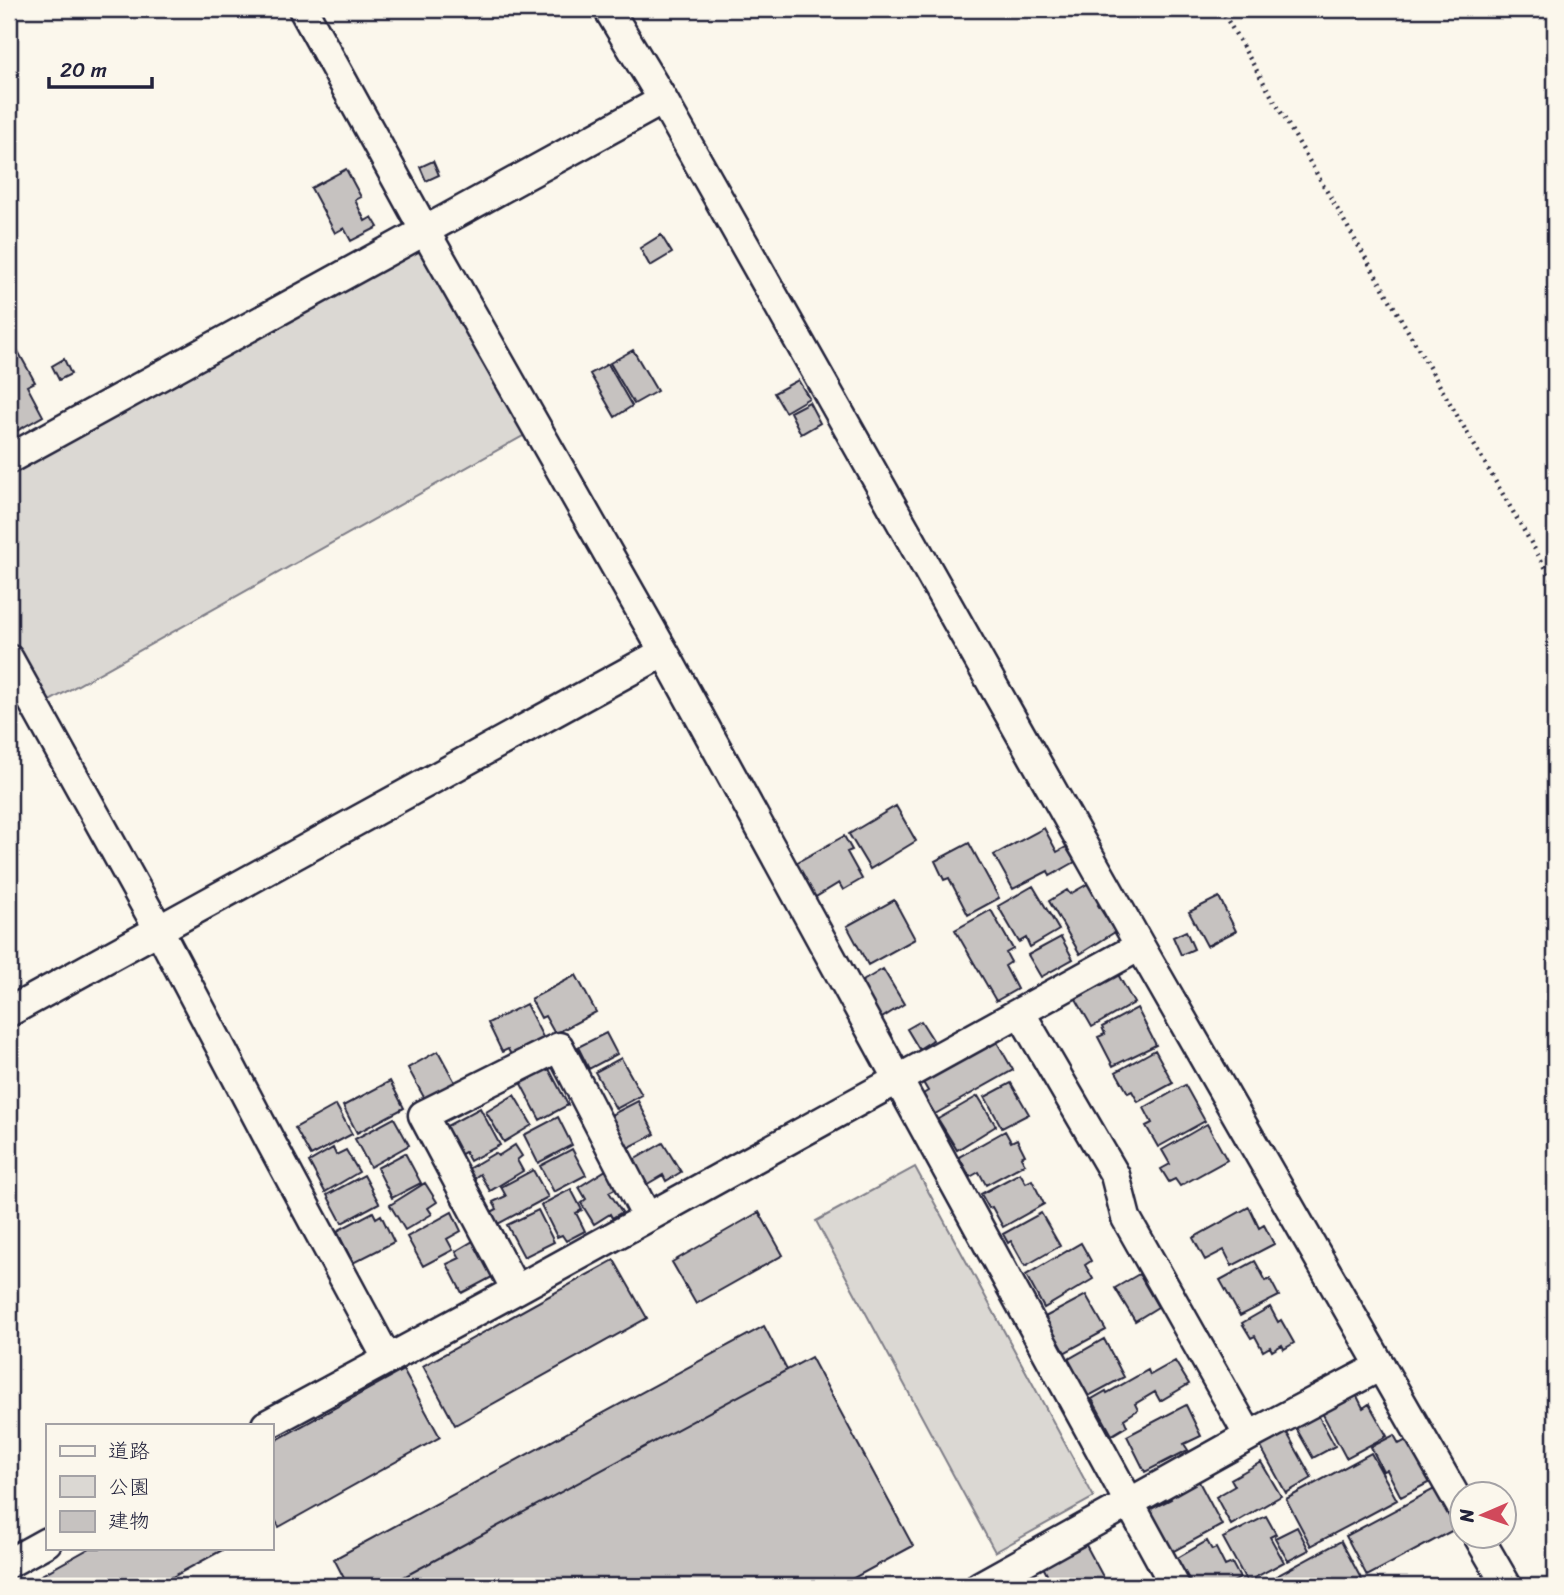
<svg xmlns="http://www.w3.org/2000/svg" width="1564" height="1595" font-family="Sriracha,'Klee One',sans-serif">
  <rect width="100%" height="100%" fill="#fbf7ec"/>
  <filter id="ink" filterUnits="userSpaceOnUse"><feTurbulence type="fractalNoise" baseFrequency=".0143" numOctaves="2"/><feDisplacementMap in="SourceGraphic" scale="14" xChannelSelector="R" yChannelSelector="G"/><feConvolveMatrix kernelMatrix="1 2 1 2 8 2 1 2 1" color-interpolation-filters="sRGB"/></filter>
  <g filter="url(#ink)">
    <path fill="#dbd8d3" stroke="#7e7d87" stroke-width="2" d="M420,241L530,432L44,704L9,637V466Z
      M915,1167L1094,1497L995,1552L816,1221Z"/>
    <path fill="#c6c2c0" stroke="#22223b" stroke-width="2" d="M433,161L439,175L426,181L420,167Z
      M346,169L361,197L355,200L365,221L372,217L378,227L351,241L344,228L335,233L311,188Z
      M661,235L672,253L650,266L640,248Z
      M14,344L35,382L27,386L43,416L15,432L9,422V347Z
      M633,350L657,391L634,404L610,363Z
      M64,359L71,374L59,380L52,366Z
      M608,364L632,406L615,417L590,374Z
      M798,380L809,398L785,412L774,393Z
      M809,402L820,423L801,434L790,412Z
      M896,806L916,841L870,869L849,834Z
      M1044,828L1057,852L1066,847L1075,862L1050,876L1048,871L1013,889L994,855Z
      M844,836L852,850L847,852L862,879L843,890L839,883L814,898L794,864Z
      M969,843L999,898L968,915L949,878L944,880L935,861Z
      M1091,882L1103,902L1098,905L1115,932L1080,954L1049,901L1067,890L1070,894Z
      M1033,886L1059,930L1030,947L1026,938L1019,942L998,906Z
      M1219,897L1236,931L1207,946L1189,912Z
      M894,900L915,939L868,965L847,926Z
      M991,910L1013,949L1006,953L1011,962L1005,966L1017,989L996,1001L955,930Z
      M1186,931L1194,949L1181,955L1173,937Z
      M1061,937L1073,959L1041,977L1028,955Z
      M883,969L904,1004L877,1021L856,985Z
      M1115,969L1134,1003L1092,1027L1076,999L1085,994L1081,988Z
      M576,975L596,1012L555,1034L545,1016L541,1018L531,999Z
      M526,1004L545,1041L512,1057L508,1049L502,1052L488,1023Z
      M1137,1008L1156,1045L1113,1066L1098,1037L1105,1034L1102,1027Z
      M921,1021L933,1040L919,1049L907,1029Z
      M606,1033L617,1054L589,1069L578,1047Z
      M994,1037L1013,1070L935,1114L923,1094L928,1091L921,1079Z
      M1155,1050L1173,1083L1138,1102L1132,1091L1128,1093L1116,1072Z
      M438,1051L457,1086L427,1103L408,1068Z
      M621,1058L642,1095L616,1109L595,1072Z
      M548,1067L568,1105L540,1120L520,1082Z
      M390,1081L404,1108L357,1133L343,1106Z
      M1011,1083L1029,1114L1002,1128L985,1097Z
      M1185,1085L1205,1121L1158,1147L1146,1126L1152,1123L1144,1108Z
      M514,1095L532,1125L504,1142L486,1112Z
      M978,1096L996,1126L957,1150L938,1119Z
      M638,1101L655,1134L624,1150L607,1117Z
      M336,1105L352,1134L311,1156L295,1128Z
      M480,1108L500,1145L470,1161L465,1152L460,1155L445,1127Z
      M558,1117L572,1145L538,1163L524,1135Z
      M394,1118L409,1145L370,1167L355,1139Z
      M1207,1124L1227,1160L1180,1186L1175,1179L1169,1182L1161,1169L1170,1164L1162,1150Z
      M1005,1131L1011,1142L1017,1139L1025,1155L1021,1157L1025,1164L986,1185L979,1172L970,1177L959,1157Z
      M663,1143L681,1172L666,1181L663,1175L644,1186L630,1162Z
      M515,1145L522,1156L517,1160L523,1171L490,1191L480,1174L473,1179L468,1169L495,1153L498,1156Z
      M333,1148L336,1155L346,1150L359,1172L325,1192L309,1162Z
      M572,1149L586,1175L554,1192L540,1166Z
      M405,1153L421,1183L392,1198L377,1168Z
      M533,1170L548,1197L498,1224L491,1212L497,1209L493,1202L506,1196L501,1187Z
      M606,1170L617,1188L609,1192L622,1212L612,1218L610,1214L594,1224L581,1203L586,1199L579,1187Z
      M1020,1173L1026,1183L1032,1180L1044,1204L1003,1227L992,1207L989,1208L981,1194Z
      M364,1175L379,1203L342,1223L327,1195Z
      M425,1183L437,1202L428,1208L432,1214L405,1230L390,1205Z
      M571,1189L582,1210L576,1213L585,1231L566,1241L562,1235L557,1237L541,1205Z
      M1249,1207L1259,1228L1264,1225L1274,1244L1232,1266L1224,1250L1205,1260L1193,1238Z
      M538,1210L554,1242L524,1257L507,1225Z
      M373,1212L376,1218L381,1215L394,1242L353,1263L337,1231Z
      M452,1212L461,1231L447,1239L453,1250L423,1266L407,1237Z
      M759,1212L783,1255L696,1304L672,1262Z
      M1041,1213L1060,1246L1025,1266L1011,1241L1008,1243L1003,1234Z
      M475,1240L494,1276L462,1293L447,1264L460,1258L456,1251Z
      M1081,1243L1091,1261L1085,1265L1093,1279L1044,1308L1026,1275Z
      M614,1260L647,1318L455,1425L423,1366Z
      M1255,1261L1266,1281L1270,1279L1279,1296L1240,1316L1220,1280Z
      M1139,1274L1158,1307L1135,1321L1115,1288Z
      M1086,1295L1106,1330L1064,1353L1045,1317Z
      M1270,1307L1278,1322L1281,1320L1294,1343L1284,1349L1282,1345L1272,1351L1270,1347L1263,1351L1255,1336L1251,1338L1242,1323Z
      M764,1326L787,1370L387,1586H348L334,1559Z
      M1104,1339L1124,1377L1087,1397L1067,1360Z
      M811,1357L913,1546L839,1586H387Z
      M1175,1361L1189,1384L1160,1401L1155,1392L1135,1404L1138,1410L1124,1419L1127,1426L1112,1435L1092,1399L1106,1391L1107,1393L1148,1370L1150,1375Z
      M403,1370L440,1437L279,1527L271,1513V1443Z
      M1354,1390L1363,1408L1369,1404L1387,1436L1346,1458L1320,1409Z
      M1186,1405L1201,1436L1184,1444L1188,1450L1145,1472L1127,1436Z
      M1318,1415L1335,1446L1313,1458L1296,1428Z
      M1276,1432L1279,1437L1287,1433L1312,1478L1286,1493L1258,1442Z
      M1394,1435L1399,1444L1410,1438L1432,1481L1401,1497L1387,1470L1383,1471L1371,1447Z
      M1371,1453L1397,1500L1311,1546L1286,1499Z
      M1261,1462L1281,1496L1231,1525L1216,1497L1235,1486L1231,1479Z
      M1197,1478L1222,1525L1172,1552L1149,1510L1171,1499L1168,1494Z
      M1438,1487L1459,1527L1367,1576L1346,1536Z
      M1266,1516L1276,1534L1270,1537L1284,1562L1247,1582L1223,1538Z
      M1297,1527L1309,1550L1288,1561L1275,1538Z
      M1207,1541L1212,1550L1216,1548L1225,1566L1232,1563L1240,1578L1233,1582L1236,1586H1190L1176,1559Z
      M1341,1541L1365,1586H1258Z
      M1086,1545L1108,1586H1053L1043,1567L1060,1558L1058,1554L1069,1548L1071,1553Z
      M90,1548H226L156,1586H45L40,1576Z"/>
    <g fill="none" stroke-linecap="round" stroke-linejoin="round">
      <g stroke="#22223b" stroke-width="33">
        <path id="street" d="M303,9L425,231L664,652L1175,1586
          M608,9L663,100L1140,946L1462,1508
          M9,459L663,100
          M9,659L159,930L269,1139L388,1360
          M9,1012L664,652
          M1020,1012L1115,1175L1126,1218L1249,1436
          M516,1290L423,1115L559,1047L647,1217
          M266,1425L516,1290L1140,946
          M1478,1536L1507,1586
          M9,1563L47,1542
          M980,1586L1249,1436L1381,1366"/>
      </g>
      <path stroke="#22223b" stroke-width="4.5" stroke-dasharray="2 5" stroke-linecap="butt" d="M1221,9L1555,584"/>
      <use href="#street" stroke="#fbf7ec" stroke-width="28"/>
    </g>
  </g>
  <rect width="1564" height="1595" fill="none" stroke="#fbf7ec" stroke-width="35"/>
  <rect x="18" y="18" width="1529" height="1560" fill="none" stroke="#22223b" stroke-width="2.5" filter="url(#ink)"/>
  <rect x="46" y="1424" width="228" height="126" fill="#fbf7ec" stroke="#a4a2a5" stroke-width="2"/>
  <rect x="60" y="1446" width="35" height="10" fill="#fbf7ec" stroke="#a4a2a5" stroke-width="2"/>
  <text x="108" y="1458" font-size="21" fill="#22223b">道路</text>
  <rect x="60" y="1476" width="35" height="21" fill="#dbd8d3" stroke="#a4a2a5" stroke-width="2"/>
  <text x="108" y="1494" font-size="21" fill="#22223b">公園</text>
  <rect x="60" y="1511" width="35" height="21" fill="#c6c2c0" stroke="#a4a2a5" stroke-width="2"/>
  <text x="108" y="1528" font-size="21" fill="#22223b">建物</text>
  <g transform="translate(1483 1515) rotate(268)"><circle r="33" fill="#fbf7ec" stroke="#a4a2a5" stroke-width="2"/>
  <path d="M0-5L12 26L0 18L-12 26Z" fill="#d1495b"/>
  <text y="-10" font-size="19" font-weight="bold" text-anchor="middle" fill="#22223b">N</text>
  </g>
  <path d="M49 77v10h103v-10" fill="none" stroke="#22223b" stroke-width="3.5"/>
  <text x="60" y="77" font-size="21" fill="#22223b" stroke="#fbf7ec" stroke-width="5" paint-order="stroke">20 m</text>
</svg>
